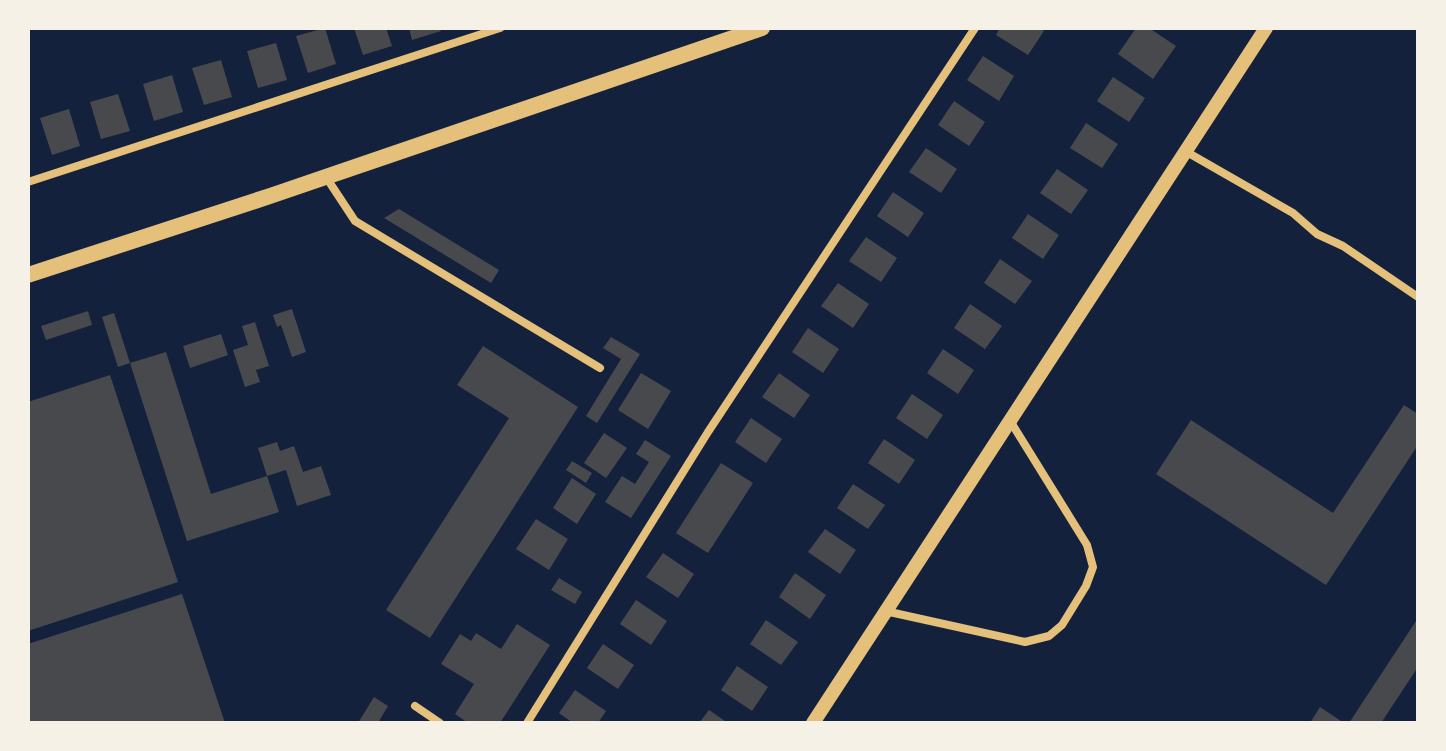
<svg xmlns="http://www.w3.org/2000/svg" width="1446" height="751" font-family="'Sofia Sans Condensed',sans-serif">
  <rect width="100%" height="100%" fill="#14213d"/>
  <path fill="#48494c" d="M325,28L336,64L308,73L296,36Z
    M354,28H386L392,46L363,55Z
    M409,28H440L441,31L412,40Z
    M1000,28H1039L1044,31L1028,55L996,35Z
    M1136,28H1149L1176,46L1153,79L1118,54Z
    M276,43L287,80L258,88L247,51Z
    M983,56L1014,76L999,101L967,80Z
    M221,60L232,97L204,105L192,68Z
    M172,75L183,112L154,121L143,84Z
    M1113,77L1145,98L1129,122L1097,101Z
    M118,94L130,131L101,139L90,102Z
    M954,101L985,122L969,146L938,125Z
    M69,109L80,146L52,155L40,118Z
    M1086,123L1118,144L1102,168L1070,148Z
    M926,148L957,169L941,193L909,172Z
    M1057,169L1088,190L1071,214L1040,193Z
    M893,192L924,213L908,237L877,216Z
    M399,209L499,270L491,283L384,218Z
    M1028,214L1059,235L1043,259L1012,238Z
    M866,237L897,258L881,282L849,261Z
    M1000,259L1032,281L1015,304L984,283Z
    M838,283L869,304L853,328L821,306Z
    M970,304L1002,326L985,349L954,328Z
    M292,309L306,352L292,357L281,325L277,327L273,315Z
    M88,311L92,325L46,340L41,326Z
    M114,313L130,363L118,367L102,317Z
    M255,322L269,366L256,370L260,382L245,387L233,350L248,345L242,326Z
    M808,328L839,349L823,373L792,352Z
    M221,334L228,355L190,368L183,346Z
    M611,337L640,354L597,423L586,416L621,359L603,348Z
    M483,346L578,407L430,638L386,610L509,418L457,385Z
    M943,349L974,370L958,394L927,373Z
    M166,352L211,494L267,476L279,512L187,541L130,363Z
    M641,373L671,391L648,429L618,410Z
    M779,373L810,395L794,418L762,397Z
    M110,375L178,582L28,631V402Z
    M912,394L943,415L927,439L896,418Z
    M1404,405L1418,414V445L1326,585L1156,474L1191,420L1333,513Z
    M751,418L782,439L766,463L735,442Z
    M604,433L627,448L606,478L584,463Z
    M884,439L915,460L899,484L868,463Z
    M645,440L671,456L631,518L605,502L622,476L635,484L649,462L636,454Z
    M277,442L280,451L294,446L303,472L321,466L331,495L297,506L286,470L267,476L258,448Z
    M572,461L592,473L586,483L566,470Z
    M721,463L753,483L708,553L676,533Z
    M572,478L596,494L577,524L553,508Z
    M853,484L885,505L868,529L837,508Z
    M536,519L568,539L549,570L516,549Z
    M825,529L856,550L840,574L808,552Z
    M663,553L694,574L678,598L646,577Z
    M795,573L826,595L810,619L779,597Z
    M559,578L582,592L575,604L551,590Z
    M182,594L225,723H28V644Z
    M636,600L667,621L651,645L620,624Z
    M1418,618V667L1381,723H1349Z
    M766,620L798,642L781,665L750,644Z
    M517,624L550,645L500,723H468L455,714L474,684L441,664L460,634L471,641L476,633L501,649Z
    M603,644L634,665L618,689L587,668Z
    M737,666L768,687L752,711L721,690Z
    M575,690L606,711L598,723H573L559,713Z
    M374,697L388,706L378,723H358Z
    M1320,707L1344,723H1310Z
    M709,710L728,723H699Z"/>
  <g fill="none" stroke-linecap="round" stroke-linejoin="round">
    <path stroke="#e5c07b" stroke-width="8" d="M1185,151L1293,213L1317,234L1343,246L1418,297
      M326,177L355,221L600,368
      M28,182L500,28
      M885,611L1025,642L1049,636L1062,625L1086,586L1093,567L1087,545L1009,419
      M415,706L440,723
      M527,723L708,432L975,28"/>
    <path stroke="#e5c07b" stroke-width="14" d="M813,723L1266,28"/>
    <path stroke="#e5c07b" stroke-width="16" d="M28,275L270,196L762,28"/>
  </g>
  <rect width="1446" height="751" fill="none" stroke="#f6f1e7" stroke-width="60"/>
</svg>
